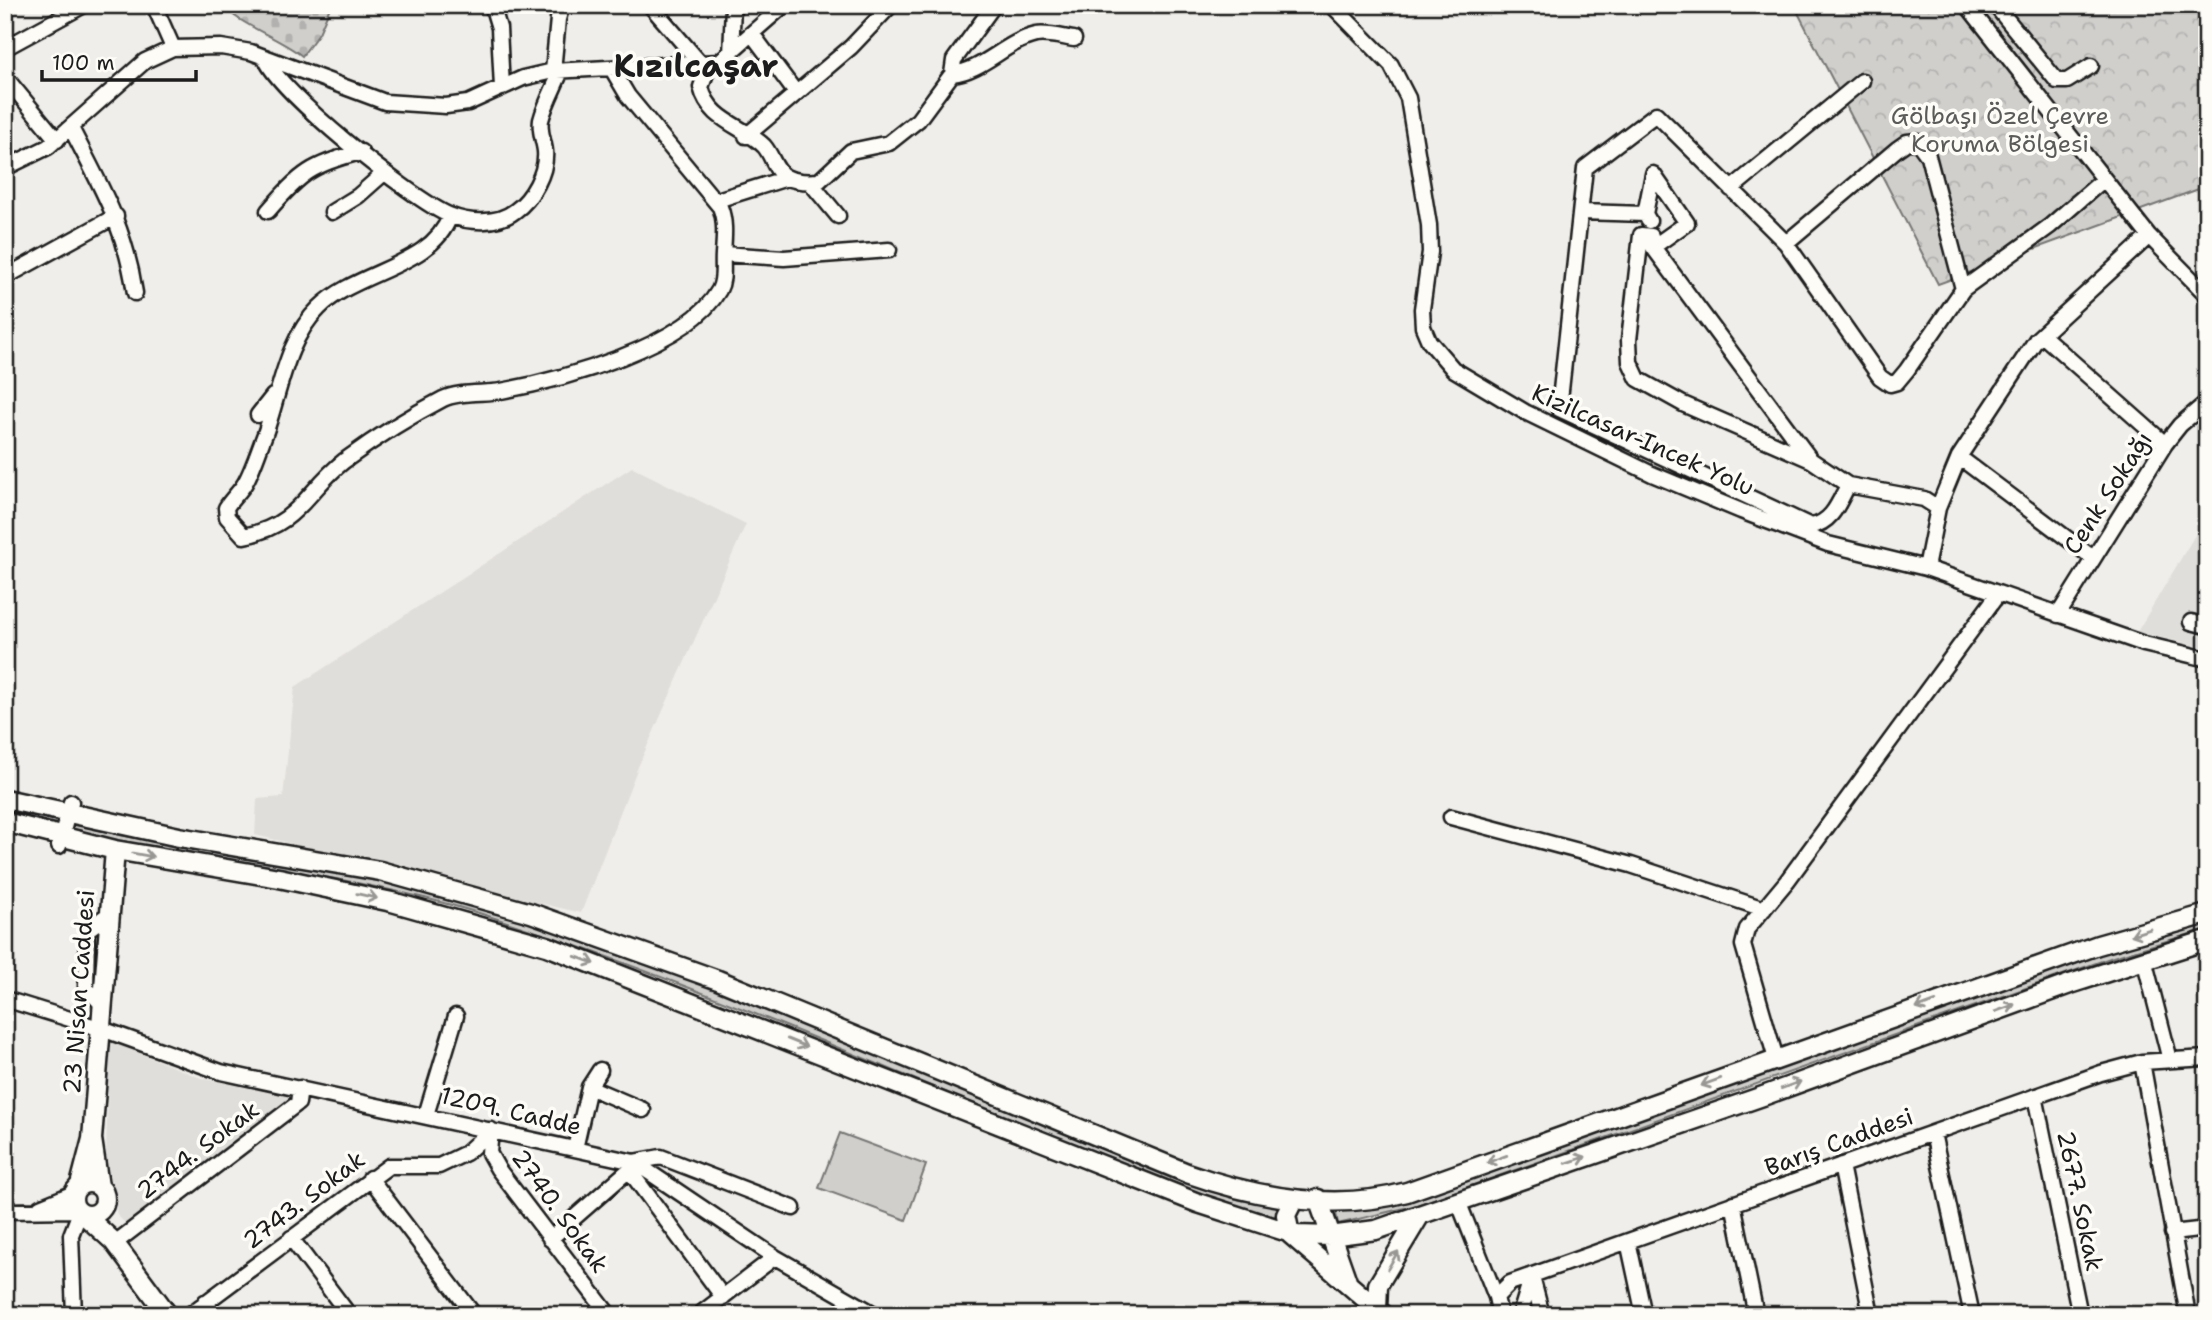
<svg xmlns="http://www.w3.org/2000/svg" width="2212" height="1320" font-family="'Shantell Sans',sans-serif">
  <defs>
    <pattern id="forest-crowns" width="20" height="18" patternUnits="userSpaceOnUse" patternTransform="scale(1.75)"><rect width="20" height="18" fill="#d0cfcc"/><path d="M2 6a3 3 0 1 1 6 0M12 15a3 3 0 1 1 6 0" fill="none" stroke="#b2b1af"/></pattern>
    <pattern id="cemetery-stones" width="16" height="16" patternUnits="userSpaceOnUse" patternTransform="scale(1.75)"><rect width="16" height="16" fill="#d0cfcc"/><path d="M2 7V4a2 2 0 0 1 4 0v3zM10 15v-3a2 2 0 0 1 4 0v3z" fill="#b2b1af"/></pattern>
  </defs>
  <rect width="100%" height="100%" fill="#f0eeea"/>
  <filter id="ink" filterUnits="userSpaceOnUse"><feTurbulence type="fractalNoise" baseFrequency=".0143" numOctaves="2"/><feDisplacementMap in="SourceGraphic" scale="14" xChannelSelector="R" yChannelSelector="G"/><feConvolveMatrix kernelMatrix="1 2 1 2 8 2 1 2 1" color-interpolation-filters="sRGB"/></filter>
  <g filter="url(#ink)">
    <path fill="#e0deda" d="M632,467L746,524L638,767L581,913L255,835L257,799L283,797L295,687Z
      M2207,515V648L2137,632Z
      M109,1041L201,1078L286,1096L293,1101L128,1226L117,1215L106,1157Z"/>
    <path fill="#d0cfcc" stroke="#767674" stroke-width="2" d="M5,808L120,835L362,876L504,914L639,960L751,1003L1208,1190L1240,1200L1277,1206L1276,1220C1006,1128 751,999 479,913C360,876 238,866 116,841C79,834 42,823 5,815Z
      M2207,923V929L2113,957L1417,1205L1338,1224L1335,1208L2103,952Z
      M840,1133L926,1165L906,1220L819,1188Z"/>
    <path fill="url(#forest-crowns)" stroke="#767674" stroke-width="2" d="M1794,5H2207V186L1938,284Z"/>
    <path fill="url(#cemetery-stones)" stroke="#767674" stroke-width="2" d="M224,5H331L319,33L302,56C282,39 233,22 224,5Z"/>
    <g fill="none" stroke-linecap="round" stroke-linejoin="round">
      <g stroke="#1c1c1c" stroke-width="19">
        <path id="minor" d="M154,5L173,48
          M492,5L499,28L502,88
          M650,5L701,64
          M1332,5L1391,65L1408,98L1429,225L1430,252L1422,309L1423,327L1429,341L1453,369L1525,412L1652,474L1741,511L1828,544L1926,568L2144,644L2207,659
          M1967,5L2149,236L2207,295
          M1995,5L2057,81H2067L2091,66
          M752,34L796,93
          M5,48L84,5
          M731,55L733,5
          M265,57C275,90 414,201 449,215C469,223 497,225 515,211C532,199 547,172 545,151C544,141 539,131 541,120C545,104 555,86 561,71
          M710,63L701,87C709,121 744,126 764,146C773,156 774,171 786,177C796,182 808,182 819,181L851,151L889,143L918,120L952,74L954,60L994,5
          M553,71L558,19L562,5
          M952,74C983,71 1005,42 1036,35C1047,33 1062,37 1074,39
          M5,77L57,140
          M71,128C101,187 125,226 135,293
          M746,136L851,47L891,5
          M5,168L48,147L145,61L173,48L221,47L251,52L385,102L446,106L468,103L523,78L553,71L719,62L784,5
          M810,182L838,216
          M1731,189L1862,81
          M717,200L787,178
          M268,211C301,173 312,164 361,152
          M332,212L358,196L384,173
          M1581,212L1645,214L1649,221
          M1645,214L1653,174L1687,223L1653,247
          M450,216C432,267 357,270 319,308C286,340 280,392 265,434C259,449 253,469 245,483C240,492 231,499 226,508L227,517L244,536C299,525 306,491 344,461C374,439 410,416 443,399C459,391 484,394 501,391C561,380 688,346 719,290C725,279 722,266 723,254C724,238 726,222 720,207L628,96L612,69
          M1786,243L1897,149L1907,142L1917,141L1928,156L1963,289
          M1653,247L1651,236L1641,235L1629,340L1630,362L1638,379L1683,404L1811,460L1848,485L1924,499L1938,508
          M1653,247L1810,459
          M723,254L784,258L889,250
          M5,277L116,216
          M2042,335L2165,444
          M258,415L273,396
          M1959,457L2093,558
          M1848,485C1839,502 1832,523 1811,526L1559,409L1585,168L1656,114L1786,243L1880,377L1890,384L1897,382L1907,370L1963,289L2050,226L2103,180
          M1926,568L1938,508L1959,457L2036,340L2149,236
          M2058,615L2165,444L2180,425L2207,402
          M2191,622L2207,626
          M1451,817L1631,865L1764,909
          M59,846L71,802
          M2144,959L2170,1060
          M5,999L102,1029L221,1072L634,1162L775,1257L876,1315
          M103,1005L86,988L87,930L109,914
          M1776,1059L1743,945L1747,929L1787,881L1998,594
          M2142,1062L2188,1315
          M589,1087L643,1110
          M2035,1096L2080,1315
          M426,1115L456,1016
          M491,1130L489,1153L498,1169L609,1315
          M1933,1133L1972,1315
          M575,1149L589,1087L600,1070
          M634,1162L661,1157L793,1208
          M1841,1165L1871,1315
          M370,1178L474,1315
          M1458,1201L1496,1297L1500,1315
          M1733,1203L1756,1315
          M40,1207L74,1193
          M5,1211L77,1210
          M2172,1233L2207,1229
          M291,1238L349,1315
          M550,1239L629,1170L723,1297
          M1628,1241L1644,1315
          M115,1243L298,1103L300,1088
          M1532,1277L1542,1315
          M1496,1297L1510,1283L2101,1073L2142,1062L2207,1058
          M205,1302L215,1315
          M74,1315L71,1235L80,1212
          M189,1315L389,1166H439L466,1153L491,1130
          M699,1315L775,1257
          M1520,1315L1532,1275"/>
      </g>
      <g stroke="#1c1c1c" stroke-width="23">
        <path id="major" d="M5,799L179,837L380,871L531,913L718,980L1187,1173C1255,1197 1335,1212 1407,1192L2098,945L2207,914
          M5,822L115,850L279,878L392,902L547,946L1198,1203L1297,1235L1330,1236L1376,1230L1763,1096L2070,984L2207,940
          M92,1139L99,1186
          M73 1199a16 16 0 1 1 32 0a16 16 0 1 1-32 0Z
          M80,1185L92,1139L115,850
          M1294,1199L1286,1215L1290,1234L1384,1315
          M1318,1199L1347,1281
          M83,1214L113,1241L168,1315
          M1377,1309L1378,1285L1420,1215"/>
      </g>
      <use href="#minor" stroke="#fdfcf7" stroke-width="14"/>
      <use href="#major" stroke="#fdfcf7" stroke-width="18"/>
    </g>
    <defs><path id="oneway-shaft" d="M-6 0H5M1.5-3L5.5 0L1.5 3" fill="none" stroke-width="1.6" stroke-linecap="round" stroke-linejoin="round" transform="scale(1.75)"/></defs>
    <g stroke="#989794">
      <use href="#oneway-shaft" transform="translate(143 855) rotate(10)"/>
      <use href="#oneway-shaft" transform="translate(367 896) rotate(13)"/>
      <use href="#oneway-shaft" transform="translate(2141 932) rotate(163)"/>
      <use href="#oneway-shaft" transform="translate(585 960) rotate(20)"/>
      <use href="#oneway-shaft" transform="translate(1926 1005) rotate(160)"/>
      <use href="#oneway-shaft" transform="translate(2005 1008) rotate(-20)"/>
      <use href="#oneway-shaft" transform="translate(797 1043) rotate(22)"/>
      <use href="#oneway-shaft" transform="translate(1711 1082) rotate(160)"/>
      <use href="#oneway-shaft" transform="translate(1791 1085) rotate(-20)"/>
      <use href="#oneway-shaft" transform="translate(1497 1159) rotate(160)"/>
      <use href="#oneway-shaft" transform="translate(1576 1160) rotate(-19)"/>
      <use href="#oneway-shaft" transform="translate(1393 1260) rotate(-60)"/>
    </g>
  </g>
  <g text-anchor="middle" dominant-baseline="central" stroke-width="7" stroke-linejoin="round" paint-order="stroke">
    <g font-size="24" fill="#5b5b5a" stroke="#fdfcf7">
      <text x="2000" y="116">Gölbaşı Özel Çevre<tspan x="2000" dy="28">Koruma Bölgesi</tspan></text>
    </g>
    <g font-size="24" fill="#1c1c1c" stroke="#fdfcf7">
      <text transform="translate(1643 440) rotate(24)">Kizilcasar-Incek Yolu</text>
      <text transform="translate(2108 493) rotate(-57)">Cenk Sokağı</text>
      <text transform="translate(79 992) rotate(-86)">23 Nisan Caddesi</text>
      <text transform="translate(511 1111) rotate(13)">1209. Cadde</text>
      <text transform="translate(1839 1142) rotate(-20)">Barış Caddesi</text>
      <text transform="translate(198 1150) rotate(-37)">2744. Sokak</text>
      <text transform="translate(304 1200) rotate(-37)">2743. Sokak</text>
      <text transform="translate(2080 1201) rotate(78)">2677. Sokak</text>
      <text transform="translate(560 1211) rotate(54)">2740. Sokak</text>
    </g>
    <g font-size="32" font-weight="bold" fill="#1c1c1c" stroke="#fdfcf7">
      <text x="696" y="65">Kızılcaşar</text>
    </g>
  </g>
  <rect width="2212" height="1320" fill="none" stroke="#fdfcf7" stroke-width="28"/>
  <rect x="14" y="14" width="2184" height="1292" fill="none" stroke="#1c1c1c" stroke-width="2.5" filter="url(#ink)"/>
  <path d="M42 70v10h154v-10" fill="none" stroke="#1c1c1c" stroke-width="3.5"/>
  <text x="52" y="70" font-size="21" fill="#1c1c1c" stroke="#fdfcf7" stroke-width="5" paint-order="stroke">100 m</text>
</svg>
